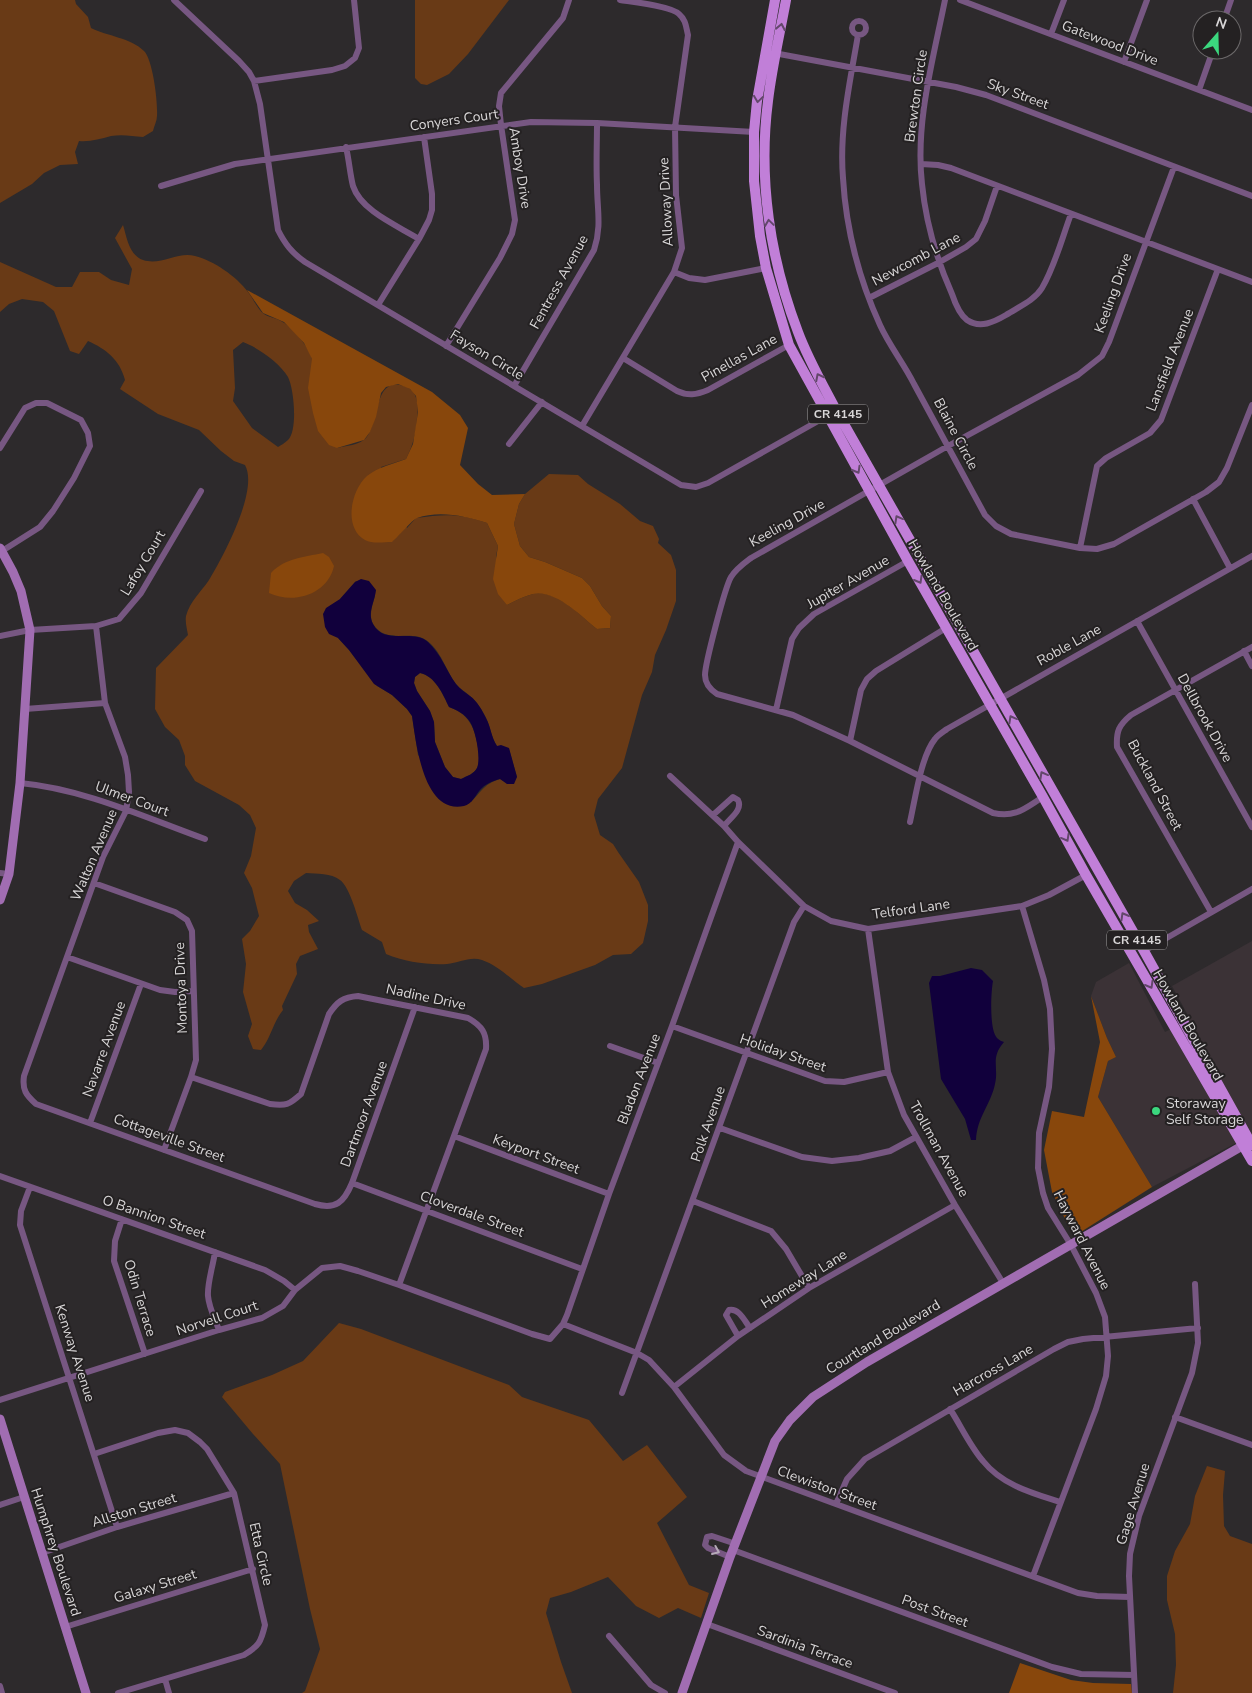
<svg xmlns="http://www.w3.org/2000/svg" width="1252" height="1693" font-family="'Nunito Sans',sans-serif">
  <rect width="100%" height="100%" fill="#2d2a2c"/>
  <path fill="#3b3236" d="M1252,941V1136L1186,1021L1190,1019L1172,986Z
    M1129,963L1165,1032L1171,1029L1238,1142L1152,1187L1098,1097L1108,1061L1116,1057L1107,1038L1091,996L1096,982Z"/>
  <path fill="#693a16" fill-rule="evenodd" d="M0,0H75L76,4L88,17L91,28C107,36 131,38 144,51C153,60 158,103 157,116C157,121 154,126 153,131L143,137C132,136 122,134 111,136C100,139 90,142 79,141L75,152L78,164L60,165L44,173L32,184L0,203Z
    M415,0H509L468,54L449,74L427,85L421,84L415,78Z
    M123,225C127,238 129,255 143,260C161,266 178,251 195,256C214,261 236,276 248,292C253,298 257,309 264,314C268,317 276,318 281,321C291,326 310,348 312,359C313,362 312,367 311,370L337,448C345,446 360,445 366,438C379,423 374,380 400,385C406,386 412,389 415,395C418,402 418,412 417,418C416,434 413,445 406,459L381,467L407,528L416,518C444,514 459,513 487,523L498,546L496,556L507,605C515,601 524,596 533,594C555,588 581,616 597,629L610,628L611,616L602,606L590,586L582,578L545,562L529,557L520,546L514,524L519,504L525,494L549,474L578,475L588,484L620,504L640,521L653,526L659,539L658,543L671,555L676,570V601L666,630L655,655L652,672L642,695L622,768L598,799L594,815L600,835L613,844L618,852L639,882L648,905V921L643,943L631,954L613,955L595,965L542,984L524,988C511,979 497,965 482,960C470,956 459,963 447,964C427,965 405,962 386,954L382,942L362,930C358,919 350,887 340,880C331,873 317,874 306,873L294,881L288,891L295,903L307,910L319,921L308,925L309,932L318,949L300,956L296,964L297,974L282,1006L283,1010C273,1022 271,1038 261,1050L253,1049L248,1036L252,1024L243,992L246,964L242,939L250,931L259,916L252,888L244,873L251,856L256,828L250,815L239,805L195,781L185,765V756L179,740L165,727L155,709L156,668L188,635C187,629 185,622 186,616C190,601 201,592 209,580C223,557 259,490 245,465L234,461L221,451L199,430L158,414L123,391L120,389L125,380C120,360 106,349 88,341L79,354L70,351L54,311L43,302L22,299L9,304L0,312V262L56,287H72L80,272H99L111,280L129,285L132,269L115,238ZM243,342C257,347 280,363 288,377C294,389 298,430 288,440C285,443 281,445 278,447L252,428L233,401L235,388L233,350ZM356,581L375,596C372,607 367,618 376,628C390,643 411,630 426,640C441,650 446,671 456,684C460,689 466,692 471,697C477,702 483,711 486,718C491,728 491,737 497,746L509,749L517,777L504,781L500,779C484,784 482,791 471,802L418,755L412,716L407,709L392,695L377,686L349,650L338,638L340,599Z
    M420,673C435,676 443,694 449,707C457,710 465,714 470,723C476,731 482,759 477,768C474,774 467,776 461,779L453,777L445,767L435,742L434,722L430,711L417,691L414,683L415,677Z
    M339,1323L361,1329L509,1385L522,1397L589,1420L623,1461L647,1445L687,1497L657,1523L689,1585L709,1593L701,1618L678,1608L659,1618L636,1606L608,1577L571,1592L550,1598L546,1613L561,1662L572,1693H302L305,1691L320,1649L310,1609L280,1464L253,1434L222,1397L225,1392L272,1375L303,1361Z
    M1207,1466L1225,1471L1223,1495L1224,1526L1230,1536L1252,1544V1693H1173L1176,1665L1175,1634L1167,1600V1576L1175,1551L1190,1524L1195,1496Z"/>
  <path fill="#88470c" d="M247,290L432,392L460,415L468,428L460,465L478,484L492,495L525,494L519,504L514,524L520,546L529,557L545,562L582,578L590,586L602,606L611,616L610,628L597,629C581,616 555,589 533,594C524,596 515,601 507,605L498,594L493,579L498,546L487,523C466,516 439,510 417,518C413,519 397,538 392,542C384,542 372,544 365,540C343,528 351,490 367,476C378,467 393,464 406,459L413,444L418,412L416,396L410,389L398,384L386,387L381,393L376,417L370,432L364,440L337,448L329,445L318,431L313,413L308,388L312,359L304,343L284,322L263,313Z
    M323,553L329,557L334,566C328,594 294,605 269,593L271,573C285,558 304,557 323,553Z
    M1091,996L1107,1038L1116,1057L1108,1061L1098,1097L1152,1187L1076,1235L1067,1223L1052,1192L1044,1150L1052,1111L1084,1117L1100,1042Z
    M1020,1663L1071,1680L1093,1683L1131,1684L1132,1693H1009Z"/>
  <path fill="#11003c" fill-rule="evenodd" d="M361,579L369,581L376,590C375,601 367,613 373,624C385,646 413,628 428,642C441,654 446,670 456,684C460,689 465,692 470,696C477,701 482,710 486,718C491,727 491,737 497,746L501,745L509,748L517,777L514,784H507L500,779C493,781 485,784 480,790C475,796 472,804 464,806C423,815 416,742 412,716L407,709L392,695L374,684L349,650L338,638L329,634L325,627L323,614L326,608L340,599L355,582ZM420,673C435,676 443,694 449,707C457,710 465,714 470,722C476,731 481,759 477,768C474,774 467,776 461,779L453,777L445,767L435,742L434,722L430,711L417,691L414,683L415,677Z
    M971,968L982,970L993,981C991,992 989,1029 997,1038C999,1040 1001,1041 1004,1042C990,1058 999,1067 995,1084C991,1104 977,1117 976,1140H971L965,1119L941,1079L929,983L932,976H940Z"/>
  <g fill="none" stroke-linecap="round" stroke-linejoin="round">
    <path stroke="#775782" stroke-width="6" d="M174,0L239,61L249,72L254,81L260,104L278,230C285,244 292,253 305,262L681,485L696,487L708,483L827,416
      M945,0C933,60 915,123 922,184C926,224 936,258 952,294C955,303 959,314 967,320C980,329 994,322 1006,315C1018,307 1034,301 1042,288C1055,266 1062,238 1071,214
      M960,0L1252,110
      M1224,20L1231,0
      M852 28a7 7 0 1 1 14 0a7 7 0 1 1-14 0Z
      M1051,34L1064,0
      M858,35C850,82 839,130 843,178C846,229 859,279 880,325C889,345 904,364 914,384C938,428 961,471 985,515L996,526L1011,534L1080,548L1097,549L1114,544L1206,492L1219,482L1227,468L1252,405
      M774,53L956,87L986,95L1252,196
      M1124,62L1147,0
      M254,81L332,70L345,66L355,58L359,48L354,0
      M1199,90L1213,50
      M346,147C349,160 350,174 353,186C361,211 398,226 419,239
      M921,164L938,165L951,168L1252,282
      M161,186L235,164L531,122L597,123L754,132
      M674,272L689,278L705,280L766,268
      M869,298L938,263L966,247L976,239L985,221L997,186
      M378,305L419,239L429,220L432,210V194L424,137
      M446,346L500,258L512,234L515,220L501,125L499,106L501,93L563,18L569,0
      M623,358L677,391C688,396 696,395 708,390L789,345
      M514,386L594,250C602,226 597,209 597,185C596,164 597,144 597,123
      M582,426L674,272L682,248L676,195L675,127L688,35C686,27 686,20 679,14C671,6 633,2 620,0
      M509,444L542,402
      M0,448L25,408L36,403H47L81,420L88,433L90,446L74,478L53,511L40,527L2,551
      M1193,499L1230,568
      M1080,548L1097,466L1106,458L1150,433L1161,420L1218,269
      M1137,621L1252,827
      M96,626L105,703L125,757L128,775L129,792L126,811L103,857L24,1076C22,1090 26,1095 36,1104L315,1204C336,1210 344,1202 352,1183L415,1007
      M0,636L30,630L96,626L119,619L141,593L201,491
      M1244,651L1252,666
      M25,709L105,703
      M776,710L792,639L799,628L814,614L908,561
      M850,741L861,690L867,679L876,671L946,628
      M670,776L724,826L738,842L804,906L831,921L868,929L1022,906L1049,895L1086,875
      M20,783C84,789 144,817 205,839
      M1043,797C1025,808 1016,818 993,813L850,741L793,715L717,694C711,690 705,684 705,675C705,664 725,587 731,577C736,569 743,564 751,558L948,446L1078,375L1102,356L1109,342L1174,167
      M713,815L733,797L738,800C743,810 730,818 724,826
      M910,822C915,800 921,756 935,739C938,735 943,732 947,729L1252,556
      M0,873L9,874
      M94,883L175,912L187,920L192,931L196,1060L191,1077L164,1150
      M1022,906L1044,980L1050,1009L1052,1049L1049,1087L1039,1133L1038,1168L1043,1193L1048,1208L1071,1245L1096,1293L1105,1317L1108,1356L1106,1376L1096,1409L1033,1576
      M1211,912L1117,747C1116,731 1119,725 1131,715L1252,647
      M868,929L888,1072L904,1115L955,1205L1003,1283
      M1144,951L1252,889
      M67,957L160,990L175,992L193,991
      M672,1026L825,1081L844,1082L888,1072
      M610,1046L658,1063
      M191,1077L270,1104C286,1106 289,1105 301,1094L329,1014C337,1002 343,997 358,996L468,1018C482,1026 487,1033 486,1049L399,1285
      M90,1123L141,984
      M720,1128L802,1157L832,1161L859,1158L890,1151L916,1137
      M454,1136L609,1194
      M0,1176L265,1270L284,1281L295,1290
      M352,1183L582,1269
      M30,1187L21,1211L20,1225L117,1527
      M693,1201L771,1231L786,1249L809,1288
      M122,1219L115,1241L114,1261L145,1354
      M215,1252C213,1266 207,1284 208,1296C209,1308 215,1319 219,1330
      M563,1324L637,1353L649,1360L674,1387L724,1455L746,1471L1078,1593L1097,1596L1130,1597
      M738,1336L726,1315L729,1310C739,1308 744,1320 750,1328
      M674,1387L738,1336L809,1288L955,1205
      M622,1393C680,1236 736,1079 794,922L804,906
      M0,1400L219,1330L262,1318L283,1306L295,1290L322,1268L340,1266L358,1271L399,1285L532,1334L550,1339L563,1324L567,1315L609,1194L672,1026L738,842
      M950,1409C961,1426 970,1446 983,1461C1002,1485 1032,1493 1060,1502
      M1175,1417L1252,1445
      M94,1454L158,1433L175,1430L188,1433L200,1442L207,1449L234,1493L265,1625C261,1642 259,1646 244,1655L118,1693
      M836,1504L847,1479L865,1459L1054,1349L1068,1342L1083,1339L1198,1328
      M0,1505L24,1497
      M733,1550L1052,1667L1081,1674L1134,1675
      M42,1553L117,1527L234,1493
      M730,1557L708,1548L705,1545L707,1537L712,1536L736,1544
      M707,1624L895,1693
      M65,1627L253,1569
      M609,1636L651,1685L665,1693
      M165,1679L169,1693
      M0,1686L2,1693
      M1135,1693L1129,1576L1130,1554L1139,1516L1192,1373L1198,1343L1195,1284"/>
    <path stroke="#a16db2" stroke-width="9" d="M0,548L13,572L21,591L30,630L20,783L9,874L0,900
      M0,1419L86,1693
      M682,1693L730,1557L775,1441L790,1420L813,1397L867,1362L1249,1142"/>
    <path stroke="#c17fd8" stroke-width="10" d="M775,0L757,101L754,132V181L760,236L766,268L789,345L908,561L1043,797L1086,875L1252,1161
      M786,0C780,33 772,67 768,101C758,179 770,259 798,332C808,359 823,385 836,410L1144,951L1252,1145"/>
  </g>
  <defs><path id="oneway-chevron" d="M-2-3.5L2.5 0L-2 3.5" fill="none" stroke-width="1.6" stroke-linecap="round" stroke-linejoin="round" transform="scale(1.25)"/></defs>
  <g stroke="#63476b">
    <use href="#oneway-chevron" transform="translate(781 27) rotate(-79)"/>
    <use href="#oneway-chevron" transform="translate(758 99) rotate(98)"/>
    <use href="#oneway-chevron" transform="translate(769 223) rotate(-98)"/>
    <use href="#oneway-chevron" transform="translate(819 377) rotate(-117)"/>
    <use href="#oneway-chevron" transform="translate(857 470) rotate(60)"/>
    <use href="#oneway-chevron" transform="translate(898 519) rotate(-119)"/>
    <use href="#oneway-chevron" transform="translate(919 580) rotate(60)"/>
    <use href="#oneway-chevron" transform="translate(1012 719) rotate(-119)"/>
    <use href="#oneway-chevron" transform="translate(1043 775) rotate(-119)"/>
    <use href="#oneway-chevron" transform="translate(1066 838) rotate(61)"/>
    <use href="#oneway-chevron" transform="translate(1124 916) rotate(-120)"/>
    <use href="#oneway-chevron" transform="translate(1150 985) rotate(60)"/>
  </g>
  <use stroke="#b6aab9" href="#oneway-chevron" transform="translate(716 1551) rotate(23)"/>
  <circle fill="#3bd77e" stroke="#242122" stroke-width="2" cx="1156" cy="1111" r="5"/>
  <g text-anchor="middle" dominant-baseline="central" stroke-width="4" stroke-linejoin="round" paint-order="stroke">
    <g fill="#242122" stroke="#a2a0a1" stroke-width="1">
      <rect x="808" y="404.5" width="60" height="19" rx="4"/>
      <rect x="1107" y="930.5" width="60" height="19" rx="4"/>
    </g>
    <g font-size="12" font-weight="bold" fill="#d8d6d7">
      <text x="838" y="414">CR 4145</text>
      <text x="1137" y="940">CR 4145</text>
    </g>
    <g font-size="14" fill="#d8d6d7" stroke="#242122">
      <text transform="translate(1110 43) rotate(21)">Gatewood Drive</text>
      <text transform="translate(1018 94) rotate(20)">Sky Street</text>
      <text transform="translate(916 96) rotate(-82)">Brewton Circle</text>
      <text transform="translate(454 120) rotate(-8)">Conyers Court</text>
      <text transform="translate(520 168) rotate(81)">Amboy Drive</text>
      <text transform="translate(666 202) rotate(-93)">Alloway Drive</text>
      <text transform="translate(916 259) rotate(-28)">Newcomb Lane</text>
      <text transform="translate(559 282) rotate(-61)">Fentress Avenue</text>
      <text transform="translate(1113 293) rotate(-70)">Keeling Drive</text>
      <text transform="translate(487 355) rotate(31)">Fayson Circle</text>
      <text transform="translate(739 358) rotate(-29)">Pinellas Lane</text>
      <text transform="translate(1170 360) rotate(-69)">Lansfield Avenue</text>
      <text transform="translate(956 434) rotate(62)">Blaine Circle</text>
      <text transform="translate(787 523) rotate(-29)">Keeling Drive</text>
      <text transform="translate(143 563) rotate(-59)">Lafoy Court</text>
      <text transform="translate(848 582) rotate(-30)">Jupiter Avenue</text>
      <text transform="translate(943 595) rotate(60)">Howland Boulevard</text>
      <text transform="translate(1069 645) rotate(-29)">Roble Lane</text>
      <text transform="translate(1205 718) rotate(61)">Dellbrook Drive</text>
      <text transform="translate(1155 785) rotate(62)">Buckland Street</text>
      <text transform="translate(132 799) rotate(20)">Ulmer Court</text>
      <text transform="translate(94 855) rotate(-67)">Walton Avenue</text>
      <text transform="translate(911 909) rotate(-8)">Telford Lane</text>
      <text transform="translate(181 988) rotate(-92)">Montoya Drive</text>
      <text transform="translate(426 997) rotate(12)">Nadine Drive</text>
      <text transform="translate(1188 1025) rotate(60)">Howland Boulevard</text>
      <text transform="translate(104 1049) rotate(-70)">Navarre Avenue</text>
      <text transform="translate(783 1053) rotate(19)">Holiday Street</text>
      <text transform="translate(639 1079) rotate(-69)">Bladon Avenue</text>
      <text transform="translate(364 1114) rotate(-70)">Dartmoor Avenue</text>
      <text transform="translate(708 1124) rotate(-71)">Polk Avenue</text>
      <text transform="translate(169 1138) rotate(20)">Cottageville Street</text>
      <text transform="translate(939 1149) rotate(61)">Trollman Avenue</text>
      <text transform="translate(536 1154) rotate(20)">Keyport Street</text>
      <text transform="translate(472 1214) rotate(20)">Cloverdale Street</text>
      <text transform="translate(154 1217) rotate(19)">O Bannion Street</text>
      <text transform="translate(1082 1240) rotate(63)">Hayward Avenue</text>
      <text transform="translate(804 1279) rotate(-32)">Homeway Lane</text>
      <text transform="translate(140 1298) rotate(73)">Odin Terrace</text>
      <text transform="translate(217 1318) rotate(-18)">Norvell Court</text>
      <text transform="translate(883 1337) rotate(-31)">Courtland Boulevard</text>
      <text transform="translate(75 1353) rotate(72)">Kenway Avenue</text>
      <text transform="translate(993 1370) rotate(-30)">Harcross Lane</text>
      <text transform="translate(827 1488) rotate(20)">Clewiston Street</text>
      <text transform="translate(1133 1504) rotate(-73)">Gage Avenue</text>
      <text transform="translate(134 1510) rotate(-17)">Allston Street</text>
      <text transform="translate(56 1552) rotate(72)">Humphrey Boulevard</text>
      <text transform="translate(261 1554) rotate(77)">Etta Circle</text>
      <text transform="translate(155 1586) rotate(-17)">Galaxy Street</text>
      <text transform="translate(935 1611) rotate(20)">Post Street</text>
      <text transform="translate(805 1647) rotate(20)">Sardinia Terrace</text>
    </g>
    <g font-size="14" fill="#d8d6d7" stroke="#242122" text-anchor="start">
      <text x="1166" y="1103">Storaway<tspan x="1166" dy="16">Self Storage</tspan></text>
    </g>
  </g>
  <g transform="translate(1217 35) rotate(20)"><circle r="24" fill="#242122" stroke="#6c696a"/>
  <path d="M0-4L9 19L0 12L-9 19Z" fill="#3bd77e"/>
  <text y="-8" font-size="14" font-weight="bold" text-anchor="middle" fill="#d8d6d7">N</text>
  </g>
</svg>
